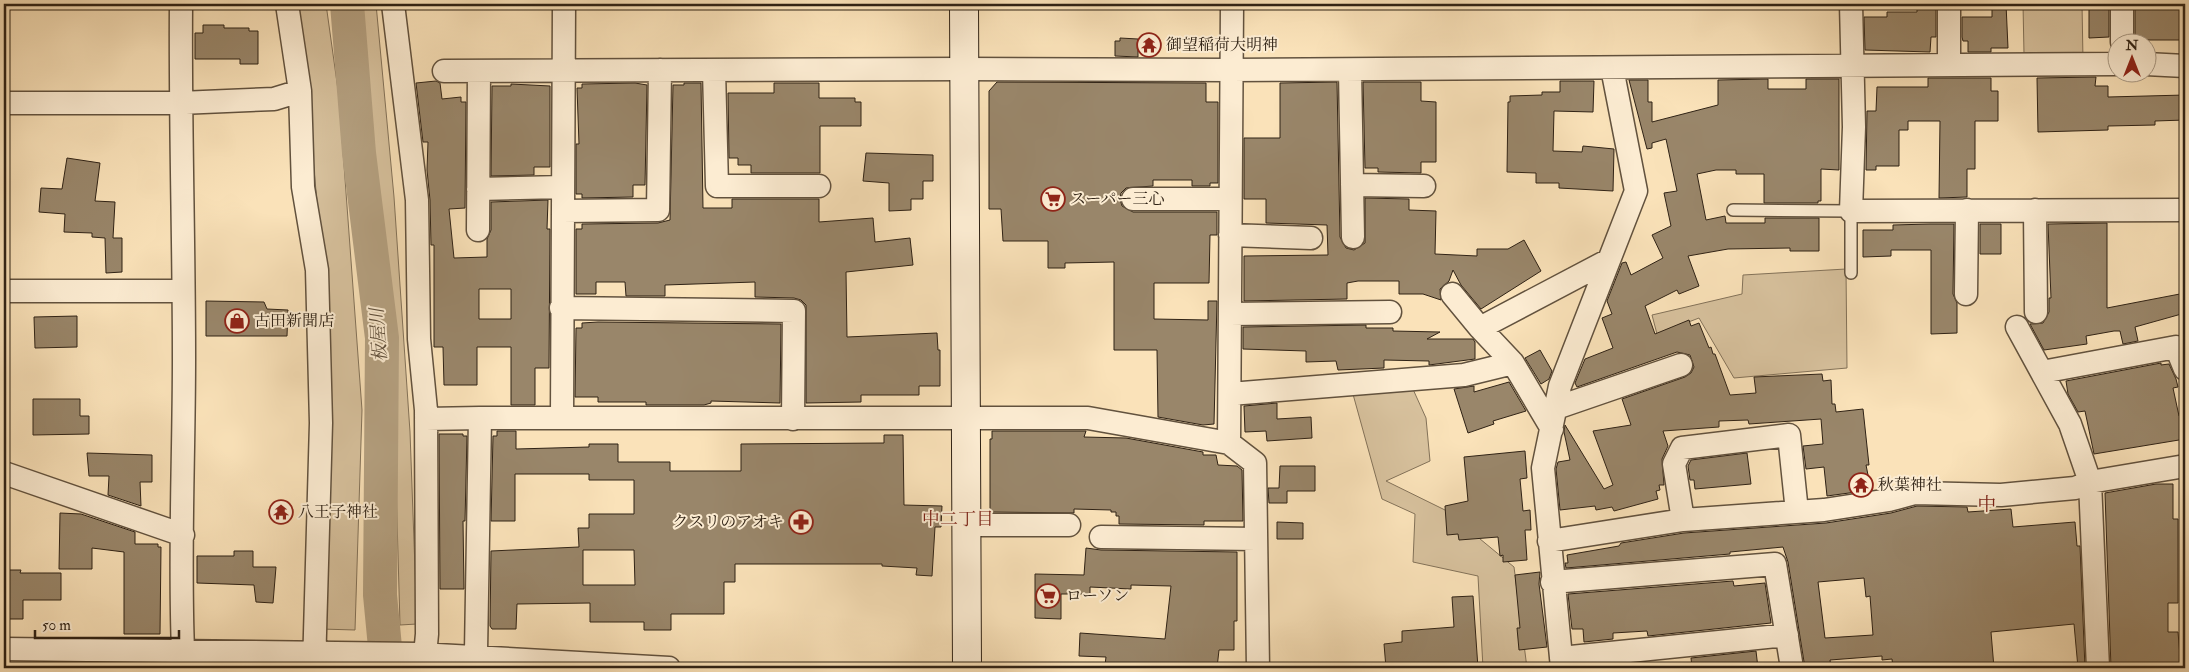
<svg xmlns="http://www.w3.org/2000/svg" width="2189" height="672" font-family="'IM FELL Double Pica','Noto Serif JP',serif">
  <rect width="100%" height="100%" fill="#fae2b9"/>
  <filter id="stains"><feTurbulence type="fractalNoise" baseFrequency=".004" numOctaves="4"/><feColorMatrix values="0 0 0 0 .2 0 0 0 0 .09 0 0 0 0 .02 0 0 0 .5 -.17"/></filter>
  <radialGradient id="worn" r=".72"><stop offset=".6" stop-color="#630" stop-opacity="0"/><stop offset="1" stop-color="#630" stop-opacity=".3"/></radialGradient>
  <path fill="#d7c19d" stroke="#837259" d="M295,4H326L339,97L362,410L355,630L321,629L323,267L307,93Z
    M357,4H376L394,197L410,432L417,624L400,625L392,341Z
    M2023,4H2082L2083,60L2024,54Z
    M1846,269L1847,368L1734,378L1699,318L1657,334L1652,315L1742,294L1743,275Z
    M1351,387H1412L1426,418L1430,461L1386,481L1445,510L1514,567L1527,668H1483L1478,576L1413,562L1415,514L1382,499Z
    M326,664L369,665L370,668H326Z"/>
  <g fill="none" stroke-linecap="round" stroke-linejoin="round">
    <path stroke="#b5a181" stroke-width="34" d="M347,4L359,153L382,338L380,595L387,668"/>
  </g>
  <path fill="#99866a" stroke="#2f2215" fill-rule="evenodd" d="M1917,4H1936V37H1931L1930,52L1865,50L1864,17H1887V12H1917Z
    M1992,4H2006L2008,48H1991V52H1968V41H1963L1962,37V17H1992Z
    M2135,8H2185V40H2135Z
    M2089,9H2109V37L2089,38Z
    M203,25H224V28H249V31H258V64H240V59H195V33H203Z
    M1120,38L1138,39V57L1115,56V41H1120Z
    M2096,77L2095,86H2108V97L2185,95V120L2155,121V125L2108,126V130L2038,132L2037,78Z
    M1928,78H1991V91H1998V121H1975V169H1967V197L1939,198L1940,121H1908V130H1899V166H1876V170H1866L1867,111H1876L1877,87H1928Z
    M1768,79V89H1806V79H1839V170L1821,169V201H1818V203H1764V174H1736V170H1716L1697,174L1706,220L1725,216L1726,223H1765V218H1819V251H1790V248L1728,249L1688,256L1699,286L1679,294L1677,290L1645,306L1655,334L1689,320L1691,326L1699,323L1709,348L1711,347L1713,354H1715L1730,395L1756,393L1754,377L1822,374L1823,381L1831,380L1832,404H1835L1836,412L1863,409L1869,465H1866L1871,490L1827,496L1824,467L1806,469L1803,446L1823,444L1821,419L1749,424L1748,420L1719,421V427L1663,431L1668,446L1662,459L1664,485H1659L1660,490L1656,491L1658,499L1614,511L1612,507L1596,510L1595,506L1560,510L1556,469L1558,462L1570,460L1564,432L1565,425L1604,489L1613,485L1593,431L1631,425L1622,399L1685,377L1691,373L1694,367L1690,355L1677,352L1577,387L1575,383L1585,359L1613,348L1602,318L1612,314L1607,301L1622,263L1626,262L1631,275L1663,258L1652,235L1671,226L1664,193L1677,191L1666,139L1652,143V148L1647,149L1629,80H1648V102H1652V122L1718,105V80Z
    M436,81L440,83L442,99L461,97V102H466L465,208L449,209L454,258L487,257V239L491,230V202L548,200L547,229H550L549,368H535V405H511V347H477V385H444L443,347H434V245H431L430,200L427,170L428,142H423L416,83ZM479,289H511V319H479Z
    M1560,81H1594L1593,112L1554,111L1553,151L1582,152L1583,146L1614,149L1613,191L1559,188V183H1536V173L1507,172L1508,102H1510V96L1542,95V92H1560Z
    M997,82L1206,83V102H1218V183H1210V186H1192V180H1153V186L1126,188L1121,193L1120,199L1122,206L1133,212H1217V235H1210L1209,283H1154V319L1208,320V301H1217L1214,424L1203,425L1158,417L1157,350H1114V262L1065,263V268H1048V241H1003L1001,209H989V91Z
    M1337,82L1340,237L1346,248L1354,250L1365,243V198L1409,199V210L1436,211L1435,254L1477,256V249H1508L1524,240L1541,271L1481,309L1461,285L1453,270L1449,281L1440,289L1441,300L1423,294H1399V281H1358L1347,283V299L1244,301V256L1328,255L1327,225L1266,223V199H1244V138H1280V83Z
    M1363,82H1421V101L1436,102V162H1421V173L1378,172V168H1365Z
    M635,83L647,85L645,185H633V197L582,198V194H576V144H579L577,88H582V84Z
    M684,83H701L703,208H732V199H819V222L873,218L875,242L910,238L913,265L846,272L847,337L937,333L938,350H940V386H919V395H861V402L806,403V305L801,300L794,298L755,297V282L665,285V296H626L625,282H596V294H576V229H582V224L658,223L670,220L673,85H684Z
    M774,83H819V98H855V102H861V126H820V173H751V165H738V158H729L728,93H774Z
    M511,84L550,86V167H534V175L491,176L492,86H511Z
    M866,153L933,155V181H923V199H911V210L889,211V183L863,181Z
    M67,158L100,163L95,201L115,202L113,238H122V272L106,273L105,238L92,237V233L64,232L65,214L39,212L41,188L62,189Z
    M2107,223V308L2185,293V313L2135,327L2138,341L2123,344L2120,331H2114L2086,336L2087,344L2044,350L2030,324L2043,323L2049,312V298H2051L2048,224Z
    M1930,224H1954L1953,294L1957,303V333L1931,334V250H1891V256L1863,257V230H1893V225Z
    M1980,224H2001V254H1980Z
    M206,301L264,302L267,309L288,310L287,336H206Z
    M77,316V347L35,348L34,317Z
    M598,322L781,324L780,403L711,401V403L704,405H646V402H598V397H575L576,328H582V323Z
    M1366,325V328H1393V331L1440,332L1427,339H1473L1475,342V359L1429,365V361L1384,360V368L1338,370L1336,361L1306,362V351L1243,349V327Z
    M1540,350L1552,371L1549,379L1541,384L1525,358Z
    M2161,363V365L2169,364L2176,379L2178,387L2173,388L2179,416L2183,415L2185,439L2094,454L2085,411L2078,412L2068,394L2066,381Z
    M1509,382L1526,411L1493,421L1494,424L1468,433L1454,389L1474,386V392Z
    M33,399H80V416H89V434L33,435Z
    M1277,403V419L1311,417L1312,438L1267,441L1266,431L1245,432L1244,406Z
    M497,431H516V449L589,447V444H618V462H670V471H741V444L884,443V435H903L904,505L942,506L941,527H935L932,576L916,575L917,568L882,566V564H735V582H724V614H671V630H644V622H590V603L517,604L516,629H492L490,626L491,551L579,547L578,528H589V514H634V480H589V474H515V521H491L493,436H497ZM583,550H634L635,585H583Z
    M992,431H1086L1084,437L1126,438L1203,452V455H1216L1218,465L1237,466L1242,470L1243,521H1204V525L1119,524V516H1116V512H1111V510L1074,509V513L990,512V439H992Z
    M439,434H463V436H467L465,521H463L464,589H440Z
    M1525,451L1527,478L1520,479L1523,511L1530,510L1531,530H1525L1527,560L1503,562V555L1500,556L1498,537L1459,540L1458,534L1447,535L1445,506L1468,501L1464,457Z
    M87,453L152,455V482H140L141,506L108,495L109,476H89Z
    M1747,453L1751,484L1695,489L1694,480H1690L1688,466L1691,460Z
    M1280,466H1315V491H1287V503H1269L1268,488H1279Z
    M2156,484H2173V519H2178V603H2168V632H2178L2181,668H2111L2105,493Z
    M1917,506L1967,507L1968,512L2011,509L2013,527L2075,522L2077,546H2080L2085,668H2078L2074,624L1991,632L1994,668H1893L1892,659L1882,660V656L1830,660L1831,668H1805L1788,562L1783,547L1730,552V554L1566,568L1565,563H1568L1567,555L1619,546L1621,543L1684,533L1826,523L1891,513ZM1864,578L1866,597L1870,596L1873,635L1825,638L1818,582Z
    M60,513L81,514L135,532V544H158V547H161L160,634H124V552L92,548V569H59Z
    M1277,522L1303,523V539H1277Z
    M1086,548L1101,550L1237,552V621H1234V650H1219L1217,668H1148L1105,665L1106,657L1079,656L1080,633L1165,639L1171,586L1131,585V589L1090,587V594H1061V619L1035,618V574L1084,575Z
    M234,551H253V567H276L273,603L256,602L254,585L197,583V556H234Z
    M4,570H21L20,573H61V600H23V619H4Z
    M1540,572L1539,584L1547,647L1519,650L1517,628H1520L1515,575Z
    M1733,581L1734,586L1765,583L1771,623L1648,636L1647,631L1613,633V639L1584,642L1583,629H1572L1568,594Z
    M1473,596L1478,668H1461V663L1386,668L1384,644L1402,642V631L1454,627L1452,597Z
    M1756,651L1758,668H1692L1691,658Z"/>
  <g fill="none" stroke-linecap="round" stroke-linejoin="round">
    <g stroke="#62523e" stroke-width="14">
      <path id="lane" d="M1733,210L1851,211V273"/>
    </g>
    <g stroke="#62523e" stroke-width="25">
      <path id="street" d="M181,4C180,122 184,240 184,359C184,456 179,553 183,650
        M287,4L300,91L303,187L317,270L321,423L314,668
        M393,4L417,200L419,339L426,410L427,634L425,655
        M1232,4L1229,443L1255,463L1258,668
        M1851,4L1854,127L1851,211L2185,210
        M2122,4V42
        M1949,64V4
        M2146,64L2185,66
        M714,70L717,186H819
        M1350,70L1353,237
        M444,71L964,69L1231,70L2116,64
        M4,103H180L274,99L300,91
        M1352,185L1424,186
        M478,189L563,187
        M1133,199H1230
        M2035,210L2036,312
        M563,211L658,210L660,70
        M478,230L479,71
        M1230,235L1311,238
        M4,291H183
        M1452,294L1480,328L1513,363
        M1966,294L1967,210
        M561,308L794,311L793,419
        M1230,314L1390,312
        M2017,327L2070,424L2090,482L2098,668
        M1480,328L1609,260
        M2042,372L2176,347L2185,369
        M1230,394L1464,375L1513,363L1552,429
        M1556,408L1681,365
        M562,417L564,4
        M426,419L480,418
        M4,473L183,535
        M1683,520L1674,464L1682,448L1789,435L1797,512
        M968,525H1069
        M1101,537L1256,539
        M1549,541L1683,520L1824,510L1889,500L1915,493L2001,495L2075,488L2090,482L2185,466
        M1552,582L1775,564L1792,668
        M4,649L419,654L669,668
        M476,652L480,418H1088L1229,443
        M1561,658L1787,635
        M1562,668L1543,468L1560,386L1636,191L1612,68"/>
    </g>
    <g stroke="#2f2215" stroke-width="30">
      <path id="secondary" d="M964,4L967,668"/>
    </g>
    <use href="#lane" stroke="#fcecd2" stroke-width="11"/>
    <use href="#street" stroke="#fcecd2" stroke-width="22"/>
    <use href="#secondary" stroke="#fcecd2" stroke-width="28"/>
  </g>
  <defs>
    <g id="temple-ring" transform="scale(1.25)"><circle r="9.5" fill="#fcecd2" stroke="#8f2418" stroke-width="1.5"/><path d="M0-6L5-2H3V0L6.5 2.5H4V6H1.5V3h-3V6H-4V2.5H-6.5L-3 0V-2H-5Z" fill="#8f2418"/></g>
    <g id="supermarket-ring" transform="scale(1.25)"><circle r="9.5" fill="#fcecd2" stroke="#8f2418" stroke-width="1.5"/><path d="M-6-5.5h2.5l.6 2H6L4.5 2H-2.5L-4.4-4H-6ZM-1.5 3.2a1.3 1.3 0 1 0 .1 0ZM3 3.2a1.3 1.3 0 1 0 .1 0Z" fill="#8f2418"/></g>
    <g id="shop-ring" transform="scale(1.25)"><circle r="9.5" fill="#fcecd2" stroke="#8f2418" stroke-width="1.5"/><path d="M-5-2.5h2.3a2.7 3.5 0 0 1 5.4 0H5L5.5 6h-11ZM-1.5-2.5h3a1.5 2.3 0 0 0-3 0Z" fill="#8f2418"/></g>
    <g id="pharmacy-ring" transform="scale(1.25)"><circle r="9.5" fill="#fcecd2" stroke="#8f2418" stroke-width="1.5"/><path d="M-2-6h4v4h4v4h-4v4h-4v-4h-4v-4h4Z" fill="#8f2418"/></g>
  </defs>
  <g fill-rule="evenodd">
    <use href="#temple-ring" x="1149" y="45"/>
    <use href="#supermarket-ring" x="1053" y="199"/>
    <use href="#shop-ring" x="237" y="321"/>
    <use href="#temple-ring" x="1861" y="485"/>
    <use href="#temple-ring" x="281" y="512"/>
    <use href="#pharmacy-ring" x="801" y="522"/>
    <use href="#supermarket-ring" x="1048" y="596"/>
  </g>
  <g text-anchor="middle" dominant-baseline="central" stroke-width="4" stroke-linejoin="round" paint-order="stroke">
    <g font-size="16" fill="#2f2215" stroke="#fcecd2" text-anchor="start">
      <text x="1166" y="45">御望稲荷大明神</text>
      <text x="1070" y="199">スーパー三心</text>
      <text x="254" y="321">古田新聞店</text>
      <text x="1878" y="485">秋葉神社</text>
      <text x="298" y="512">八王子神社</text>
      <text x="784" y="522" text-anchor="end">クスリのアオキ</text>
      <text x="1066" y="596">ローソン</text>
    </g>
    <g font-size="18" font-style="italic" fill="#5e4e3b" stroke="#fcecd2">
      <text transform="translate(379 335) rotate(-94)">板屋川</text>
    </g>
    <g font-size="18" fill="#7a1f14" stroke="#fcecd2">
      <text x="958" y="519">中二丁目</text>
    </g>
    <g font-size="19" fill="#7a1f14" stroke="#fcecd2">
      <text x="1987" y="505">中</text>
    </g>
  </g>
  <rect width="2189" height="672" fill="none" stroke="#fae2b9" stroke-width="20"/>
  <rect x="5" y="5" width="2179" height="662" fill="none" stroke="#2f2215" stroke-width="2.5"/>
  <rect x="10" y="10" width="2169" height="652" fill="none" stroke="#2f2215"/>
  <g transform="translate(2132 58)"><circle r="24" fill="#fcecd2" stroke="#aa9b86"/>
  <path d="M0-4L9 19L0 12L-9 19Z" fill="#8f2418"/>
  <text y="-8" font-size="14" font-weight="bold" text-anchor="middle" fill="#2f2215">N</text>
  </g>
  <path d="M35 630v8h144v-8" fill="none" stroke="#2f2215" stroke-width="2.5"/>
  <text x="42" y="630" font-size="15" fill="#2f2215" stroke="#fcecd2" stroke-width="4" paint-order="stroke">50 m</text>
  <rect width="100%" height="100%" filter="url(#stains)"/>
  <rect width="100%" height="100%" fill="url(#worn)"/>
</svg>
